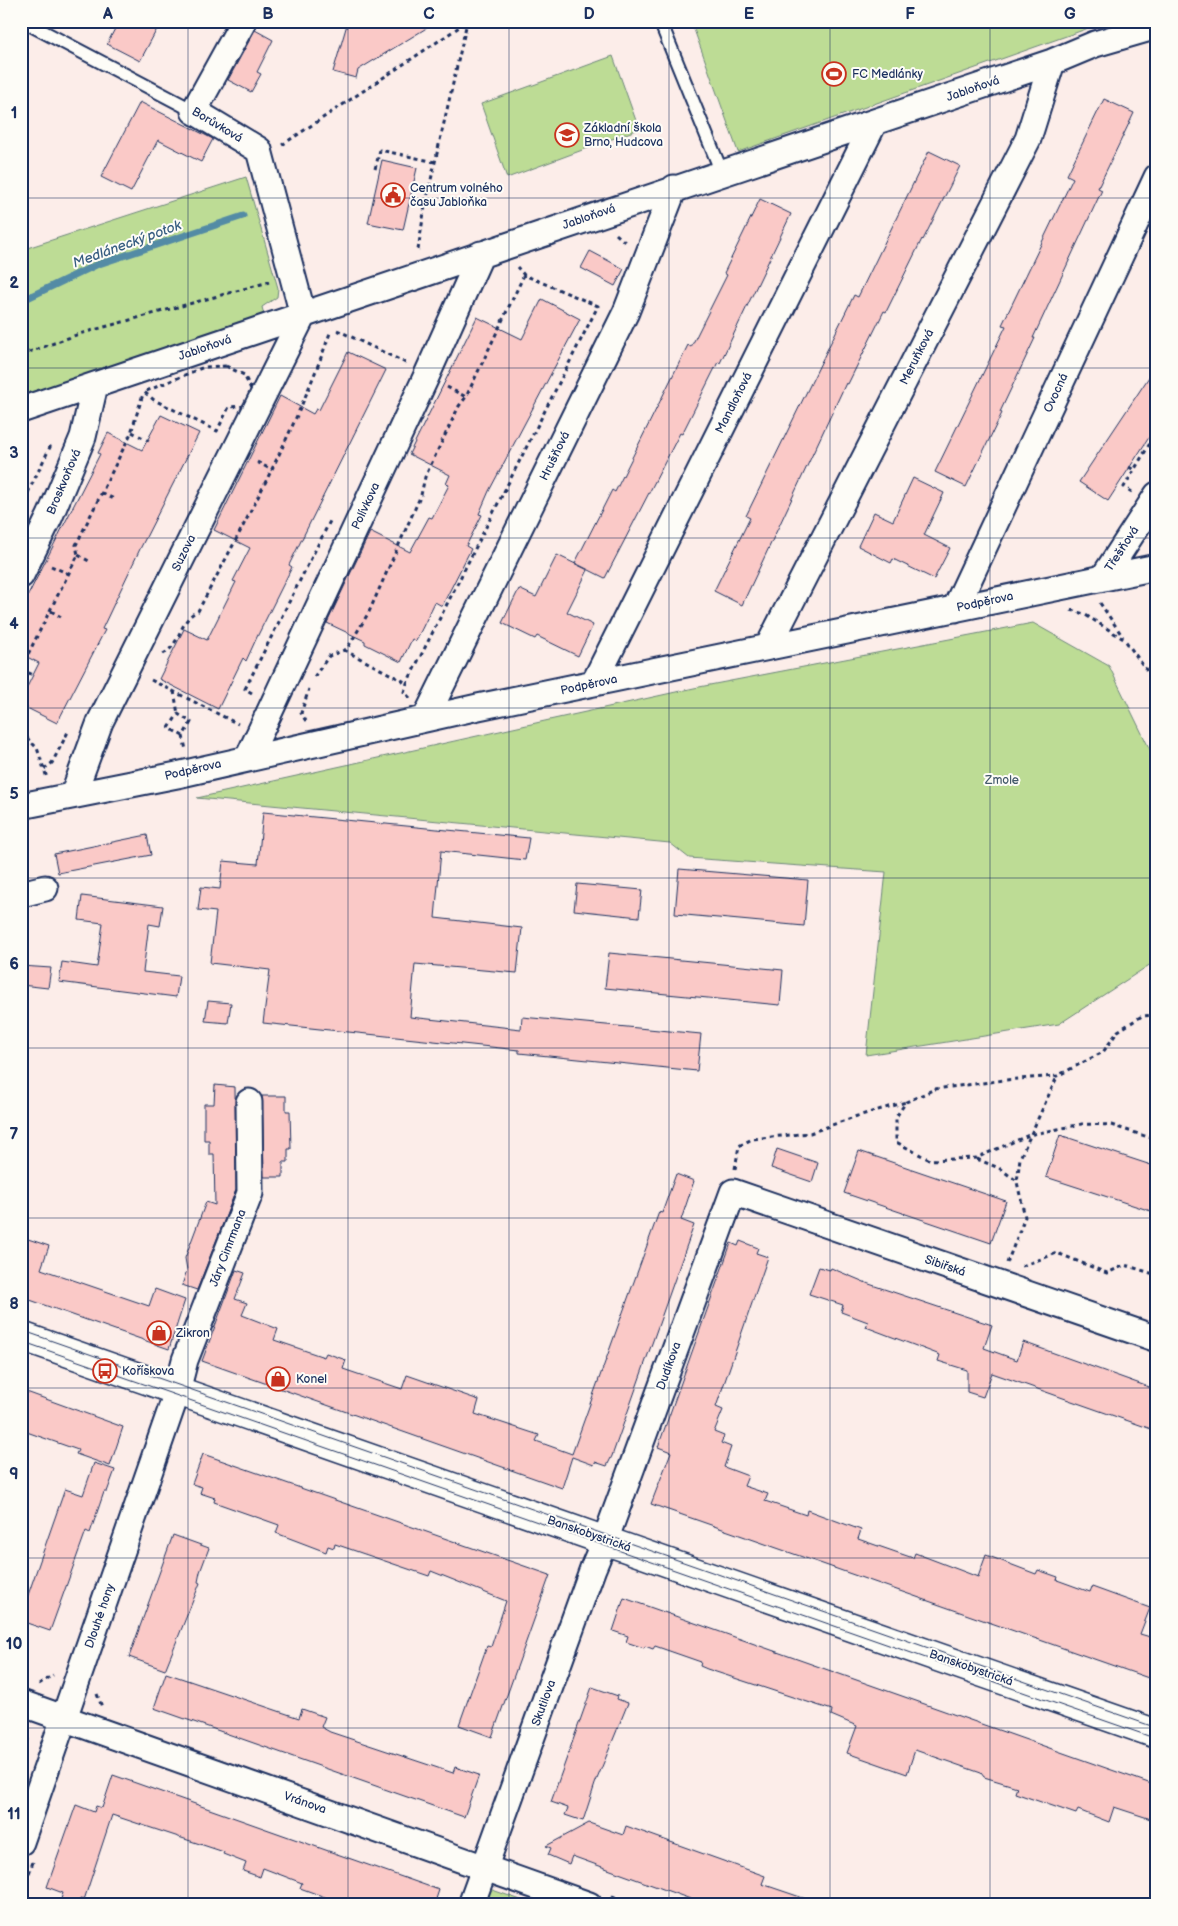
<svg xmlns="http://www.w3.org/2000/svg" width="1178" height="1926" font-family="'Balsamiq Sans',sans-serif">
  <rect width="100%" height="100%" fill="#fcede9"/>
  <filter id="ink" filterUnits="userSpaceOnUse"><feTurbulence type="fractalNoise" baseFrequency=".02" numOctaves="2"/><feDisplacementMap in="SourceGraphic" scale="10" xChannelSelector="R" yChannelSelector="G"/><feConvolveMatrix kernelMatrix="1 2 1 2 8 2 1 2 1" color-interpolation-filters="sRGB"/></filter>
  <g filter="url(#ink)">
    <path fill="#bddc95" stroke="#6c867a" d="M691,21H1118L1089,28L738,152Z
      M613,56L639,129L507,178L481,104Z
      M246,177L278,288L277,297L262,307L264,315L21,397V250Z
      M1033,623L1109,666L1156,762L1157,956L1154,962L1059,1024L866,1055L886,872L689,858L670,843L197,798L694,688Z
      M484,1887L535,1905H477Z"/>
    <g fill="none" stroke-linecap="round" stroke-linejoin="round">
      <path stroke="#538ba5" stroke-width="7" d="M21,301L96,265L243,216"/>
    </g>
    <path fill="#fac9c7" stroke="#1b2f5e" d="M119,21H142L157,29L140,61L107,44Z
      M348,21H438L358,70L356,78L333,72Z
      M255,30L273,40L257,72L261,74L251,92L228,80Z
      M1104,99L1134,113L1098,188L1102,190L1033,338H1035L1000,412L1002,413L966,487L935,472L1006,326L1002,325L1073,178L1067,175Z
      M140,102L213,139L201,162L158,140L131,192L101,177Z
      M929,151L960,166L923,240L922,239L886,312L884,311L848,384L846,383L742,605L714,591L750,518L746,516L854,295L858,297Z
      M382,160L417,168L403,230L368,223Z
      M760,199L791,214L720,363L718,362L682,434L680,433L605,578L575,563L612,490L615,492L688,345L691,347L727,275L724,273Z
      M590,251L624,269L615,286L581,268Z
      M542,299L580,319L489,491L479,514L482,515L466,546L471,549L442,606L435,602L416,641L412,639L401,662L365,644V641L327,623L370,532L410,552L429,517L432,518L449,485L446,484L450,475L409,454L477,317L522,339Z
      M348,352L386,370L289,565L292,567L257,637L246,661L243,658L218,709L159,679L184,629L207,640L236,582L233,581L250,548L214,530L280,396L313,414L316,409L319,410Z
      M1157,365V425L1108,501L1079,482Z
      M161,415L199,433L140,549L102,629L105,630L57,723L21,705V699L39,663L21,654V609L100,454L98,453L108,433L142,450Z
      M913,478L944,493L924,535L950,548L934,579L893,559L891,563L858,546L874,512L893,521Z
      M557,555L588,570L567,612L593,625L578,656L537,636L535,639L502,623L519,589L536,597Z
      M263,812L529,838L525,860L441,851L435,918L522,928L517,973L415,964L410,1017L521,1029L522,1017L701,1034L697,1071L519,1053V1050L263,1023L270,970L210,963L216,912L198,910L201,887L220,889L223,861L258,864Z
      M147,835L151,855L58,873L54,854Z
      M679,869L808,880L804,926L675,914Z
      M577,884L642,890L639,917L574,910Z
      M82,896L163,906L160,926L149,924L143,972L179,976L176,997L59,982L62,962L97,967L103,923L79,920Z
      M609,953L783,970L780,1005L605,988Z
      M21,966L51,968L48,988L21,985Z
      M208,1001L231,1003L228,1023L205,1021Z
      M215,1085L235,1087L236,1190L197,1290L182,1285L187,1270L185,1258L206,1202L215,1205L214,1154H209V1140H204V1104H214Z
      M262,1096H286V1111H290L291,1149H288V1162H283V1177H264Z
      M1060,1135L1157,1167V1213L1046,1177Z
      M777,1149L818,1163L812,1182L771,1168Z
      M859,1151L1006,1201L991,1243L844,1193Z
      M676,1174L694,1181L681,1220L694,1225L612,1456L607,1466L595,1462L594,1465L572,1457L562,1488L202,1361L236,1270L245,1273L235,1299L247,1303L242,1315L278,1329L274,1340L324,1357L326,1353L346,1360L343,1369L402,1389L407,1375L479,1400L475,1414L539,1435L536,1441L572,1454L659,1212L662,1213Z
      M25,1238L49,1246L41,1269L149,1306L155,1289L185,1300L169,1349L30,1300L24,1316H21V1248Z
      M740,1241L758,1248L756,1253L768,1257L716,1407L723,1410L714,1432L724,1436L721,1443L731,1447L724,1467L748,1476L744,1486L768,1494L765,1501L806,1515L807,1510L861,1530L858,1539L913,1558L915,1553L978,1577L986,1555L1036,1574L1038,1570L1058,1577L1057,1580L1090,1592L1092,1587L1150,1608L1140,1634L1157,1639V1681L651,1504L671,1452L658,1447L731,1243L738,1246Z
      M819,1267L830,1270L831,1268L869,1284L992,1325L984,1348L1017,1360L1023,1342L1157,1390V1431L992,1373L983,1397L967,1392V1370L938,1361L940,1355L866,1327L868,1322L841,1312L843,1305L809,1294Z
      M21,1390L123,1427L110,1466L76,1454L78,1450L21,1430Z
      M203,1454L550,1575L492,1737L459,1725L487,1646L491,1647L506,1601L431,1571L429,1576L335,1544L334,1548L328,1546L326,1552L276,1533L279,1525L214,1502L215,1498L200,1493L202,1487L192,1484Z
      M94,1463L115,1470L107,1492H104L90,1533L86,1531L50,1631L21,1621V1615L65,1489L83,1495Z
      M173,1535L209,1548L200,1572L198,1582L200,1583L165,1670L129,1657Z
      M624,1598L1157,1786V1821L1114,1807L1109,1822L1078,1810L1076,1814L1015,1793L1017,1787L984,1777L981,1773L915,1750L907,1774L847,1753L857,1726L831,1715L832,1710L707,1669L700,1666L701,1662L655,1646L653,1649L645,1646L644,1648L626,1642L628,1636L613,1631Z
      M166,1673L299,1718L302,1709L325,1717L321,1727L330,1732L453,1773L455,1767L479,1775L464,1817L154,1708Z
      M592,1687L618,1696L617,1699L628,1703L595,1784L583,1821L565,1815L568,1808L551,1802Z
      M113,1775L439,1890L434,1905H347L300,1888L302,1883L263,1868L260,1877L243,1871L246,1863L223,1854L224,1852L112,1815L84,1900L80,1899L78,1905H59L63,1893L47,1887L76,1805L94,1812L96,1806L102,1808Z
      M589,1823L623,1835L626,1826L765,1876L762,1884L815,1902L814,1905H707L572,1856L569,1864L548,1855L551,1848L546,1846Z"/>
    <g fill="none" stroke-linecap="round" stroke-linejoin="round">
      <g stroke="#1b2f5e" stroke-width="16">
        <path id="service" d="M23,21L194,111
          M660,21L722,173"/>
      </g>
      <g stroke="#1b2f5e" stroke-width="29">
        <path id="minor" d="M242,24L194,111L259,150L303,315
          M21,410L1052,62L1095,44L1157,26
          M21,575L50,516L83,437L95,385
          M1103,578L1157,495
          M955,609L1157,177
          M768,647L1028,139L1052,62
          M594,683L874,123
          M425,719L626,312L674,188
          M248,758L426,377L481,254
          M73,795L100,722L303,315
          M21,806L177,775L478,707L1157,567
          M21,894L45,888
          M21,1703L589,1905
          M21,1842L176,1395L185,1360L250,1193L249,1102
          M471,1905L593,1568L607,1535L733,1192L1157,1339"/>
      </g>
      <g stroke="#1b2f5e" stroke-width="31">
        <path id="tertiary" d="M21,1336L1157,1734"/>
      </g>
      <path stroke="#1b2f5e" stroke-width="3" stroke-dasharray="4 4" stroke-linecap="butt" d="M282,145L467,22
        M375,169L380,150L435,162
        M616,234L626,243
        M418,250L425,206L467,22
        M337,330L406,363
        M21,355L79,334L269,282
        M226,366L244,375L251,389L247,406L229,407L217,431L154,400L144,392L204,367Z
        M447,387L466,397
        M132,432L149,441
        M257,462L272,470
        M1129,467L1134,470
        M1132,492L1124,487L1149,445L1157,442
        M102,493L116,500
        M21,507L51,445
        M78,555L89,561
        M51,566L69,574
        M1100,603L1123,637
        M1071,610L1084,614L1125,640L1157,685
        M51,611L61,617
        M344,650L407,683
        M163,654C181,645 179,619 198,611C247,519 297,428 331,330
        M21,668L78,555L76,545L131,433L143,394
        M21,669L35,676
        M314,677L329,656L347,649L369,612L421,495L425,477L459,406L466,397L524,275
        M151,680L238,724
        M174,691L178,714
        M252,693L245,689L330,521
        M410,698L404,692L407,683L598,306L524,275L517,267
        M306,721L301,713L309,689
        M21,732L37,748L47,778
        M183,736L169,728L178,714L191,722L183,736L186,750
        M44,769L52,763L69,730
        M1157,1015L1142,1016L1118,1031L1103,1052L1057,1076L1005,1080L935,1089L906,1102L896,1117V1142L930,1160L976,1158L1029,1135L1082,1124L1111,1125L1157,1140
        M977,1159L999,1168L1017,1181
        M735,1169L739,1146L752,1139L810,1133L854,1117L906,1102
        M1007,1263L1025,1217L1017,1182L1020,1158L1057,1077
        M1022,1266L1057,1253L1107,1273L1125,1265L1157,1275
        M39,1684L53,1675
        M97,1694L102,1707
        M23,1730L30,1744
        M21,1896L33,1862
        M612,1896L637,1905"/>
      <use href="#service" stroke="#fdfcf7" stroke-width="12"/>
      <use href="#minor" stroke="#fdfcf7" stroke-width="25"/>
      <use href="#tertiary" stroke="#fdfcf7" stroke-width="28"/>
      <path stroke="#1b2f5e" stroke-width="1" d="M21,1330L1157,1728
        M21,1341L1157,1739"/>
    </g>
  </g>
  <path fill="none" stroke="#1b2f5e" stroke-width="1" stroke-opacity="0.55" d="M188,21V1905M348,21V1905M509,21V1905M669,21V1905M830,21V1905M990,21V1905M21,198H1157M21,368H1157M21,538H1157M21,708H1157M21,878H1157M21,1048H1157M21,1218H1157M21,1388H1157M21,1558H1157M21,1728H1157"/>
  <defs>
    <g id="stadium-ring" transform="scale(1.25)"><circle r="9.5" fill="#fdfcf7" stroke="#c8321e" stroke-width="1.5"/><path d="M0-5a6.5 5 0 1 0 0 10a6.5 5 0 1 0 0-10ZM-3.5-1.8h7v3.6h-7Z" fill="#c8321e"/></g>
    <g id="school-ring" transform="scale(1.25)"><circle r="9.5" fill="#fdfcf7" stroke="#c8321e" stroke-width="1.5"/><path d="M0-5L7-2L0 1L-7-2ZM-4 1L0 2.5L4 1V4Q0 6-4 4Z" fill="#c8321e"/></g>
    <g id="civic-ring" transform="scale(1.25)"><circle r="9.5" fill="#fdfcf7" stroke="#c8321e" stroke-width="1.5"/><path d="M-.6-6.5H3V-4.5H.6V-3L4-1V1h2V6H-6V1h2V-1L-.6-3ZM-1.2 2.5V6h2.4V2.5Z" fill="#c8321e"/></g>
    <g id="shop-ring" transform="scale(1.25)"><circle r="9.5" fill="#fdfcf7" stroke="#c8321e" stroke-width="1.5"/><path d="M-5-2.5h2.3a2.7 3.5 0 0 1 5.4 0H5L5.5 6h-11ZM-1.5-2.5h3a1.5 2.3 0 0 0-3 0Z" fill="#c8321e"/></g>
    <g id="bus-ring" transform="scale(1.25)"><circle r="9.5" fill="#fdfcf7" stroke="#c8321e" stroke-width="1.5"/><path d="M-5-6H5V4H4V6H2V4H-2V6H-4V4H-5ZM-3.5-4V0h7V-4ZM-3.5 1.2v1.5H-2V1.2ZM2 1.2v1.5H3.5V1.2Z" fill="#c8321e"/></g>
  </defs>
  <g fill-rule="evenodd">
    <use href="#stadium-ring" x="834" y="74"/>
    <use href="#school-ring" x="567" y="135"/>
    <use href="#civic-ring" x="393" y="195"/>
    <use href="#shop-ring" x="159" y="1333"/>
    <use href="#bus-ring" x="105" y="1371"/>
    <use href="#shop-ring" x="278" y="1379"/>
  </g>
  <g text-anchor="middle" dominant-baseline="central" stroke-width="4" stroke-linejoin="round" paint-order="stroke">
    <g font-size="12" fill="#1b2f5e" stroke="#fdfcf7" text-anchor="start">
      <text x="852" y="74">FC Medlánky</text>
      <text x="584" y="128">Základní škola<tspan x="584" dy="14">Brno, Hudcova</tspan></text>
      <text x="410" y="188">Centrum volného<tspan x="410" dy="14">času Jabloňka</tspan></text>
      <text x="176" y="1333">Zikron</text>
      <text x="122" y="1371">Kořískova</text>
      <text x="296" y="1379">Konel</text>
    </g>
    <g font-size="12" fill="#1b2f5e" stroke="#fdfcf7">
      <text transform="translate(973 89) rotate(-19)">Jabloňová</text>
      <text transform="translate(217 125) rotate(31)">Borůvková</text>
      <text transform="translate(589 217) rotate(-19)">Jabloňová</text>
      <text transform="translate(205 348) rotate(-19)">Jabloňová</text>
      <text transform="translate(917 357) rotate(-63)">Meruňková</text>
      <text transform="translate(1056 393) rotate(-65)">Ovocná</text>
      <text transform="translate(734 403) rotate(-63)">Mandloňová</text>
      <text transform="translate(555 456) rotate(-64)">Hrušňová</text>
      <text transform="translate(64 482) rotate(-67)">Broskvoňová</text>
      <text transform="translate(366 506) rotate(-65)">Polívkova</text>
      <text transform="translate(1122 549) rotate(-57)">Třešňová</text>
      <text transform="translate(184 553) rotate(-64)">Suzova</text>
      <text transform="translate(985 602) rotate(-12)">Podpěrova</text>
      <text transform="translate(589 685) rotate(-12)">Podpěrova</text>
      <text transform="translate(193 770) rotate(-13)">Podpěrova</text>
      <text transform="translate(228 1248) rotate(-69)">Járy Cimrmana</text>
      <text transform="translate(945 1266) rotate(19)">Sibiřská</text>
      <text transform="translate(669 1366) rotate(-70)">Dudíkova</text>
      <text transform="translate(589 1534) rotate(19)">Banskobystrická</text>
      <text transform="translate(100 1616) rotate(-71)">Dlouhé hony</text>
      <text transform="translate(971 1668) rotate(19)">Banskobystrická</text>
      <text transform="translate(544 1703) rotate(-70)">Skutilova</text>
      <text transform="translate(305 1803) rotate(19)">Vránova</text>
    </g>
    <g font-size="12" fill="#445a6c" stroke="#fdfcf7">
      <text x="1002" y="780">Zmole</text>
    </g>
    <g font-size="14" font-style="italic" fill="#375d81" stroke="#fdfcf7">
      <text transform="translate(127 244) rotate(-20)">Medlánecký potok</text>
    </g>
  </g>
  <rect width="1178" height="1926" fill="none" stroke="#fdfcf7" stroke-width="55"/>
  <rect x="28" y="28" width="1122" height="1870" fill="none" stroke="#1b2f5e" stroke-width="2"/>
  <g font-size="16" text-anchor="middle" font-weight="bold" fill="#1b2f5e">
    <text x="108" y="19">A</text>
    <text x="268" y="19">B</text>
    <text x="429" y="19">C</text>
    <text x="589" y="19">D</text>
    <text x="749" y="19">E</text>
    <text x="910" y="19">F</text>
    <text x="1070" y="19">G</text>
    <text x="14" y="118">1</text>
    <text x="14" y="288">2</text>
    <text x="14" y="458">3</text>
    <text x="14" y="629">4</text>
    <text x="14" y="799">5</text>
    <text x="14" y="969">6</text>
    <text x="14" y="1139">7</text>
    <text x="14" y="1309">8</text>
    <text x="14" y="1479">9</text>
    <text x="14" y="1649">10</text>
    <text x="14" y="1819">11</text>
  </g>
</svg>
